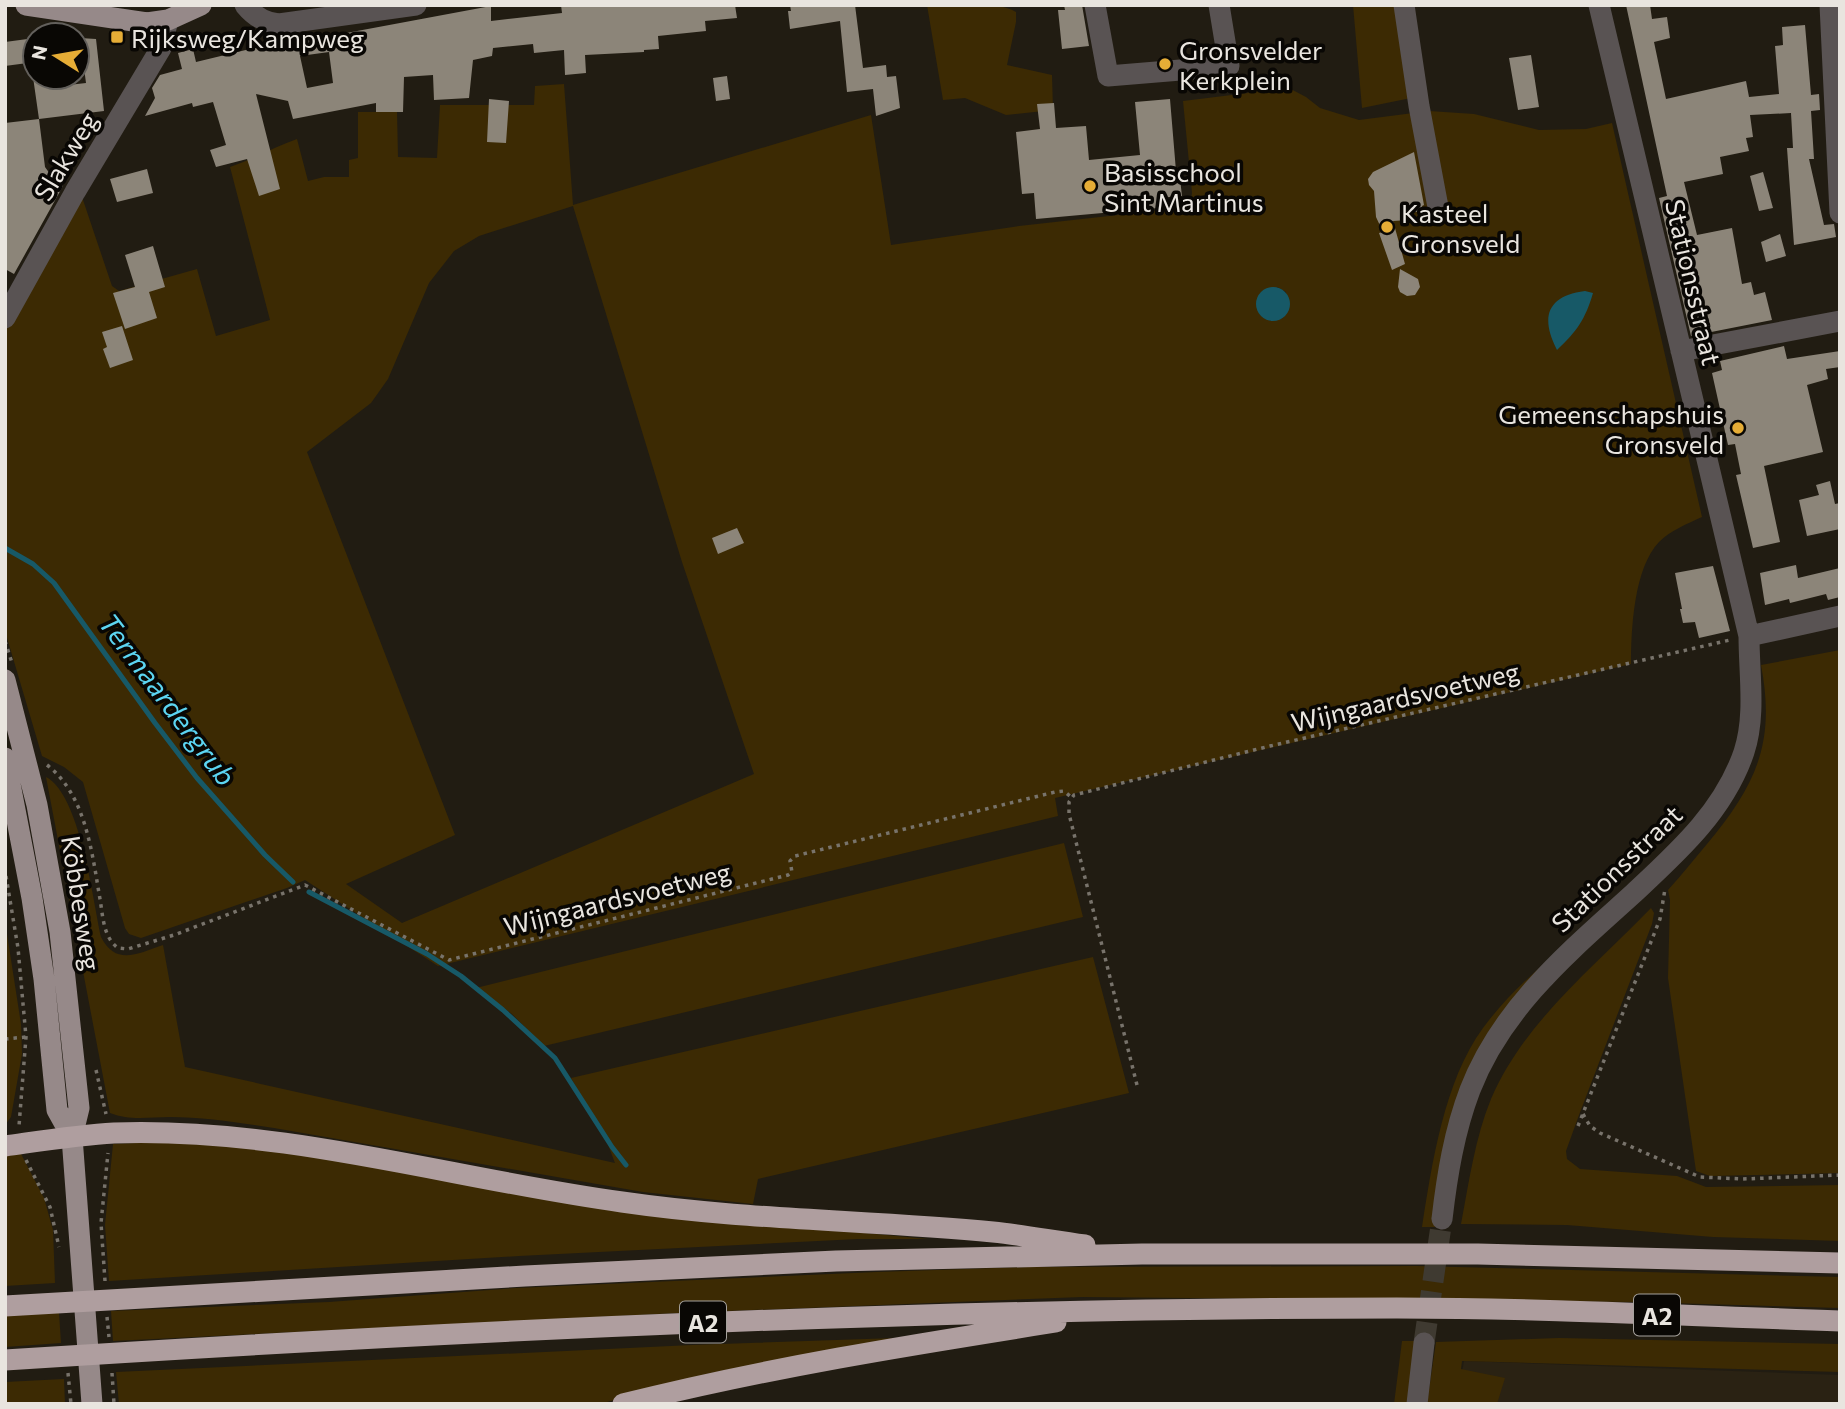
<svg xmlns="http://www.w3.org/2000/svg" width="1845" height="1409" font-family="Commissioner,sans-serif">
  <rect width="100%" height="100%" fill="#211c12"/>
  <path fill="#2a2213" d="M1464,1361L1840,1375V1404H1456Z"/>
  <path fill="#3c2a03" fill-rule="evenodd" d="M927,5C950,5 997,0 1016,12V22L1007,65L1052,75L1053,110L1006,115L965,98L943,100Z
    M1353,5H1397L1411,98L1362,108Z
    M1246,75L1266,78L1285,86L1306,97L1320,108L1359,120L1429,111L1474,114L1539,130L1586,129L1612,123L1702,517C1687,524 1671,530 1659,542C1634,568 1631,629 1631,664L1055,798L1058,816L438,966L305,880L287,888L141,938L129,934L125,928L83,782L64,767L42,756L5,631V329L52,243L82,197L112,286L119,291L197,269L216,336L270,320L230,167C254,159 274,147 297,139L308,181L324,177H349V160L358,158V112H397L398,157L437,158L440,105H534L535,86L564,84L573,205L871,115L891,245L1019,226L1190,207L1192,193L1183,101L1248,93ZM573,206L682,562L754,774L402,923L346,884L455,835L307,452L371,403L388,379L429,283L454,251L479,236ZM1277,287L1286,292L1283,318L1271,321L1260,315Z
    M1840,650V1173L1710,1176L1696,1171L1668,978L1670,900L1668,890C1682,875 1694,859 1707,844C1756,785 1776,743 1761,665Z
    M46,777C80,794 93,900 101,937C116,966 137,954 163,945L185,1067L615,1163L607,1142L571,1078L1093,957L1129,1093L758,1179L753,1204L643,1192L274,1128C240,1123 205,1117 170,1117C149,1117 130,1121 110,1113Z
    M1064,843L1083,917L544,1046L512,1014L476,988Z
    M1651,908L1654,913L1652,924L1579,1115L1566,1151L1567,1159L1580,1169L1677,1176L1706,1187L1840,1185V1241L1713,1237L1567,1225L1461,1224C1469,1182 1475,1138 1491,1099C1524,1022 1594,967 1651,908Z
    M5,921L21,1024L22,1054L11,1117L5,1125Z
    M1583,932L1534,996L1476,1082L1441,1227H1422C1432,1164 1444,1081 1483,1028C1511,990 1546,961 1583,932Z
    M183,1141L251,1146L823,1229L928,1239H858L519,1256L109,1281L105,1225L113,1144Z
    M20,1152L44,1198L53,1230L55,1283L5,1286V1154Z
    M1417,1266L1840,1277V1308L1636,1302L1082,1297L677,1313L113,1341L111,1311L329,1302L516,1288L877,1272L1029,1267Z
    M59,1313L61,1343L5,1347V1315Z
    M896,1338L706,1374L600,1404H119L116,1372L692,1345Z
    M1559,1338L1840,1344V1372L1462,1361L1461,1369L1505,1378L1497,1404H1427L1436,1342Z
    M1402,1341H1417L1409,1404H1394Z
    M64,1379L65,1404H5V1382Z"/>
  <path fill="#175967" d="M1256 304a17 17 0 1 1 34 0a17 17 0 1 1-34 0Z
    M1585,291L1593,293C1585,320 1577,331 1557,350C1540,317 1547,296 1585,291Z"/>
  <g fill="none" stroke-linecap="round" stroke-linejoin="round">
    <path stroke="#175967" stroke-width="5" d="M5,548L33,564L54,583L155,723L197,778L265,855L293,882
      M309,892L427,954L461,976L503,1010L555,1058L612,1147L626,1165"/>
  </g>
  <path fill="#8c8579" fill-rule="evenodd" d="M561,5H735L737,18L705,21L706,31L658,36L659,49L644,50V52L585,55L586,73L565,75L564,50L534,53L533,44L493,48L492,56L473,60L469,98L434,100L433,75L404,77L403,112H376V103L293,119L288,101L256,94L280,189L259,196L247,159L216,167L210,150L226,145L213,102L193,107L192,103L145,116L155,98L152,88L160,75L182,69L178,53L193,49L196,62L274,43L341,34L491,6V21L562,13ZM329,52L333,83L307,88L300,56Z
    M790,5H855L863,68L886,65L887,77L896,76L900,108L876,116L873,89L847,92L840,21L790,29L788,11H791Z
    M1064,5H1082L1089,46L1062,49L1058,10H1065Z
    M1626,5H1650L1652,19L1667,17L1670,38L1654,42L1666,99L1746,81L1749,97L1779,94L1775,46L1783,45L1782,27L1805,25L1811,95L1819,94L1820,110L1811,111L1814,159H1809L1824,225L1834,224L1836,237L1794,245L1787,148H1793L1791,113L1750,115L1753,137L1746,138L1749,151L1720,157L1723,174L1684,182L1697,235L1732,228L1742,284L1751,282L1754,295L1765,292L1772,320L1691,336L1659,198L1667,196Z
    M35,38V62L5,66V42Z
    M80,38L96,39L104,111L39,119L33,77H50L51,87L86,83Z
    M1531,55L1539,107L1518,110L1509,58Z
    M727,76L730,99L716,101L713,78Z
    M489,99L509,101L506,143L487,142Z
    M1170,99L1176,171L1179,170L1182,196L1157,198L1158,208L1036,219L1034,193L1022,194L1016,132L1040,129L1037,104L1054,103L1056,128L1086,126L1089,160L1140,155L1135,102Z
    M39,119L45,167L55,181L63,186L14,274L5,269V123Z
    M1414,152L1424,205L1422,206L1423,211L1408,213L1409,220L1393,221L1405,264L1392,270L1379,233L1383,232L1376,217L1374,191L1369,185L1368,179L1373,172Z
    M147,169L153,193L117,202L110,179Z
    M1763,172L1773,208L1759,211L1750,176Z
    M1780,234L1786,256L1766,262L1761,242Z
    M153,246L165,287L149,292L157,318L125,329L113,293L135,287L125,255Z
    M1400,269L1418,279L1420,287L1415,295L1407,296L1400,292L1398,287Z
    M122,326L133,360L110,368L103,349L107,347L102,332Z
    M1784,346L1787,359L1840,351V367L1826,369L1828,379L1807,385L1823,452L1764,466L1780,542L1753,548L1736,475L1741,474L1735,444L1728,445L1712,373L1722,370L1720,361Z
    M1830,481L1835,504L1840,503V529L1807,536L1799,500L1819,495L1816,485Z
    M737,528L744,543L718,554L712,538Z
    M1796,565L1798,578L1840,568V597L1828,600L1826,594L1790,603L1789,599L1765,605L1760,573Z
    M1713,566L1730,631L1699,638L1695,622L1683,623L1680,609H1682L1675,573Z"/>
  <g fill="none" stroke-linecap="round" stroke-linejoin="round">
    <path stroke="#3f3a31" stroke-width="21" stroke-dasharray="21 10" stroke-linecap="butt" d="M1424,1343L1442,1219"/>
    <path stroke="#78736b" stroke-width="3.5" stroke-dasharray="3.5 5" stroke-linecap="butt" d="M5,641L12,663
      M47,765C86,795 92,853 100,899C103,916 103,937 118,948L128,949L174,935L305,885L449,960L788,875L792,872L790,861L795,856L1055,792L1064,791L1071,797
      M6,876L18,948L26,1037L19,1126
      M5,1039L26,1037
      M96,1070L106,1114
      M1137,1085L1069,814V802L1074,795L1270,746L1730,640
      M1583,1114L1590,1126L1600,1133L1700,1177L1743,1179L1840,1175
      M1578,1126L1660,919L1665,889
      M26,1160L50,1207L59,1247
      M105,1281L101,1223L108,1153
      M107,1317L109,1337
      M68,1373L71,1404
      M112,1373L114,1404"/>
    <path stroke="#595353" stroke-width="21" d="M245,5C254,16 264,23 279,24L416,5
      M1095,5L1108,76L1229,66L1219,5
      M1404,5L1419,106L1438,207
      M1830,5L1840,213
      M5,318L75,192L161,48L168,20
      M1681,351L1840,321
      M1749,636L1840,616
      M1442,1219C1447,1176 1454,1132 1470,1090C1502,1007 1570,951 1634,893C1678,852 1724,811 1744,752C1756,715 1749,675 1749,636L1599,5
      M1417,1404L1424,1343"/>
    <path stroke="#968989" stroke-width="21" d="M26,5L147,23L168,20L201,5
      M5,680L37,805L60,932L79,1108L72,1137L92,1404
      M5,758L32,898L44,979L57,1110L72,1137"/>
    <path stroke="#af9e9f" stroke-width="21" d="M5,1146C41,1141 78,1135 114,1133C286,1127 453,1179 622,1202C745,1220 869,1220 993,1232C1023,1235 1054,1241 1085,1245
      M5,1306L525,1276L836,1261L1142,1254H1478L1840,1263
      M5,1360C469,1330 933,1308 1397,1308C1545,1308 1692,1316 1840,1321
      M623,1404C766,1368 910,1345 1056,1322"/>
  </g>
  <g fill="#e6ad36" stroke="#090704" stroke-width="2.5">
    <rect x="110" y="30" width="14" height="14" rx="3.5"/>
    <circle cx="1165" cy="64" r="7"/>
    <circle cx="1090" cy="186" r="7"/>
    <circle cx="1387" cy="227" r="7"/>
    <circle cx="1738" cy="428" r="7"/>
  </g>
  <g text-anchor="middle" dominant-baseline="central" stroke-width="7" stroke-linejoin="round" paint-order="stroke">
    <g fill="#090704" stroke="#a6a29d" stroke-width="2">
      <rect x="1634" y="1294.5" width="46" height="41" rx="5"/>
      <rect x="680" y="1301.5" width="46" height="41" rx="5"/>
    </g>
    <g font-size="24" font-weight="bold" fill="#e9e5df">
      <text x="1657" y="1315">A2</text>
      <text x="703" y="1322">A2</text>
    </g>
    <g font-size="26" fill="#e9e5df" stroke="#090704" text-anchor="start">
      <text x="131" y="37">Rijksweg/Kampweg</text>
      <text x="1179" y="49">Gronsvelder<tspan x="1179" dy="30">Kerkplein</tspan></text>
      <text x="1104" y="171">Basisschool<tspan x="1104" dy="30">Sint Martinus</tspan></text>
      <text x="1401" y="212">Kasteel<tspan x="1401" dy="30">Gronsveld</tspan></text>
      <text x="1724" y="413" text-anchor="end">Gemeenschapshuis<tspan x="1724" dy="30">Gronsveld</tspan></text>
    </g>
    <g font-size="26" fill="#e9e5df" stroke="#090704">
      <text transform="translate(65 156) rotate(-59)">Slakweg</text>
      <text transform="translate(1694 282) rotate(77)">Stationsstraat</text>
      <text transform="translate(1405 696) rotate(-13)">Wijngaardsvoetweg</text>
      <text transform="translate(1616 868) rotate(-44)">Stationsstraat</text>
      <text transform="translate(617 898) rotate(-14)">Wijngaardsvoetweg</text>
      <text transform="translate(82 903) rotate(81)">Köbbesweg</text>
    </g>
    <g font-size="28" font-style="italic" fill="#5cd5f2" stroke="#090704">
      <text transform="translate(168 699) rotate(53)">Termaardergrub</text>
    </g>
  </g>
  <rect width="1845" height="1409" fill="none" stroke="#e9e5df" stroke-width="14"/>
  <g transform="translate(56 56) rotate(281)"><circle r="33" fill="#090704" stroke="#63605c" stroke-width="2"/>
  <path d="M0-5L12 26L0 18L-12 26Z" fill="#e6ad36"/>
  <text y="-10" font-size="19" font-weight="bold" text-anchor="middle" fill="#e9e5df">N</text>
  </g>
</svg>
